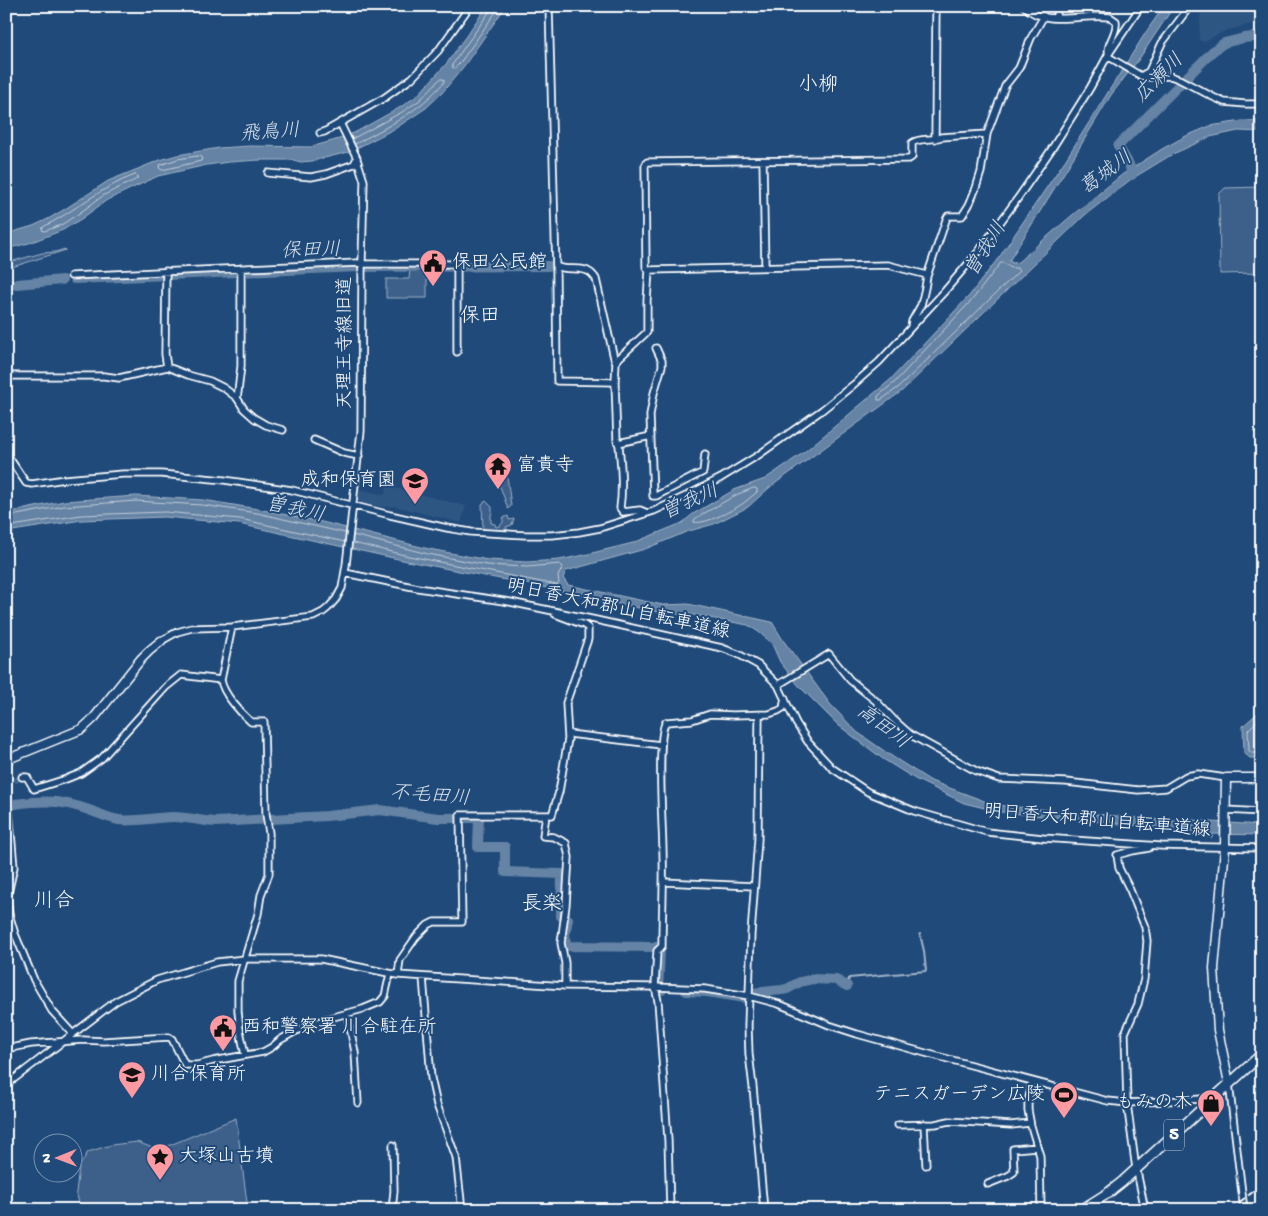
<svg xmlns="http://www.w3.org/2000/svg" width="1268" height="1216" font-family="'Gochi Hand','Klee One',sans-serif">
  <rect width="100%" height="100%" fill="#1f4a7a"/>
  <filter id="ink" filterUnits="userSpaceOnUse"><feTurbulence type="fractalNoise" baseFrequency=".02" numOctaves="2"/><feDisplacementMap in="SourceGraphic" scale="10" xChannelSelector="R" yChannelSelector="G"/><feConvolveMatrix kernelMatrix="1 2 1 2 8 2 1 2 1" color-interpolation-filters="sRGB"/></filter>
  <g filter="url(#ink)">
    <path fill="#2e5683" d="M1201,6H1255V23L1225,31L1203,42L1199,40V35Z
      M387,486L466,506L461,523L394,506L383,507L361,503L357,502L356,498L358,489L385,495Z"/>
    <path fill="#3c618b" stroke="#9eb0c5" d="M1262,187V273L1220,274L1219,194L1225,188Z
      M65,249L66,250L6,269V263L42,253L55,252Z
      M410,268H427V298H386V279H409Z
      M505,473L507,475L511,506L508,509L501,489L498,484Z
      M486,501L492,507V513L491,515V523L495,524L496,527L500,526L503,522V518L508,516L509,520L514,519L512,525L506,527L508,531L483,530L482,504Z
      M236,1118L248,1210H81L76,1192L79,1167L88,1152L111,1145L137,1142L158,1150Z"/>
    <path fill="#6583a4" stroke="#a3b5c8" d="M487,6H506L464,66L442,93L426,108L396,128L349,152L312,161L301,162L293,160H260L229,162L207,165L158,176L107,200L81,219L63,230L29,243L6,249V234L33,226L48,219L65,209L108,181L160,160L177,155L219,148L250,146L311,147L339,139L356,132L399,108L417,96L447,63Z
      M1164,6H1174L1139,59L1111,95L1069,165L1009,261L1013,263L1018,262L1070,217L1123,174L1162,149L1186,136L1210,126L1242,121H1262V132L1238,131L1210,137L1171,155L1130,180L1085,215L902,391L769,488L748,507L714,524L689,531L645,549L566,571L563,578L568,585L663,605L688,604L772,622L783,640L830,704L857,732L893,757L931,781L995,805L1184,822L1193,820L1211,822L1262,825V835L1213,834L1212,838L1203,836L1191,831L1001,812L964,803L915,779L883,759L838,725L799,686L780,662L772,644L760,633L748,625L688,614H669L594,599L563,591L407,561L239,524L165,517L82,520L6,532V513L64,501L136,496L203,500L258,509L322,522L429,549L488,560L527,562L559,560L580,556L633,543L682,523L693,514L734,490L765,479L803,453L890,380L969,296L1000,256L1066,159L1146,32Z
      M1262,709V758H1250L1244,753L1243,726Z"/>
    <g fill="none" stroke-linecap="round" stroke-linejoin="round">
      <path stroke="#c1cddb" stroke-width="1" d="M491,6L490,11L452,65L453,68H455L460,63L500,6
        M352,139L402,112L420,100L440,79H444V82C420,111 387,127 355,144
        M199,156L202,158L201,161L162,170L159,168L160,165L178,159Z
        M135,175L138,176L137,179L104,195L78,214L61,225L45,231L42,230L43,227C75,211 101,187 135,175Z
        M1001,263H1004L1011,268H1017L1019,271L899,387L881,400H878V396L894,383L972,300Z
        M754,488L757,489V492C753,495 749,499 745,502C736,509 705,525 694,522V520L696,518L736,495Z
        M6,517L64,506L136,501L202,505L257,513L345,533
        M6,527L81,515L165,512L240,519L345,542
        M353,543L409,556L557,585L559,583L558,576L563,567L560,564L527,567L487,565L428,554L353,535
        M1262,716L1248,730L1249,751L1252,753H1262"/>
      <path stroke="#a3b5c8" stroke-width="2" d="M847,986L849,978L926,971L924,951L920,934"/>
      <path stroke="#6583a4" stroke-width="10" d="M1132,175L1129,164L1118,146L1213,51L1224,43L1244,38L1262,36
        M74,279L358,267L549,266
        M6,285L62,280
        M6,805C23,803 40,800 56,802C66,803 77,806 86,809C98,813 108,818 119,820C137,822 156,817 173,817C188,817 201,821 216,822L327,816L380,810L438,818H479L478,847H505V872L562,874L561,916L568,919L565,934L566,946L656,947L660,951L658,990H662
        M686,991L707,992L745,998
        M752,993L782,990L787,989L800,982L813,979L836,980L847,986"/>
      <path stroke="#41658e" stroke-width="5.5" stroke-dasharray="5.5 3" stroke-linecap="butt" d="M7,785L22,777"/>
      <g stroke="#fff" stroke-width="9">
        <path id="street" d="M549,6L556,271L557,381L615,382
          M1024,6C1045,28 1084,13 1110,17L1116,21C1118,35 1105,42 1109,57L1141,76L1150,77L1170,76L1179,79L1213,97L1224,102L1245,104H1258L1262,103
          M1055,18L1059,6
          M1141,76L1149,71L1162,43L1190,6
          M320,133L324,132L384,98L412,78L438,51L470,6
          M935,139L936,6
          M763,161L765,267
          M268,173L311,177L326,174L354,164L357,158
          M556,266C566,272 581,265 591,273C593,275 595,277 596,279L614,358L616,362L615,382L617,441L619,445C621,466 623,487 620,508L623,512L640,510L647,513
          M649,270L888,265L923,274L927,276
          M166,271L165,354L167,367
          M71,276L357,263L367,264H457V352
          M911,327L912,321L921,305L925,288L927,276L946,220L948,216H962L969,205L976,188L981,172L987,134L1005,86L1019,68L1031,38L1044,16
          M656,348L662,361V366L654,393L650,415L653,496H656L703,472L705,454
          M616,362L619,358L647,332V301L649,270L646,267L645,166L647,162L909,159L912,157V143C920,137 932,141 941,137L987,134
          M6,376H104L119,378L167,367L173,369L188,375L210,381L224,388L237,398L244,409L254,418L266,425L283,430
          M237,398L238,392L241,366V268
          M314,440L344,453L359,456
          M618,443L651,436
          M6,453L26,483L32,484L65,479L123,474H161L224,480L292,490L390,515L447,528L471,532L525,535H552L579,532L600,528L654,511L688,495L721,478L757,456L822,410L853,385L879,362L944,292L979,251L1018,198L1051,150L1090,88L1108,55L1141,6
          M345,573L418,588L510,602L596,620L722,648L738,654L758,665L778,685L796,723L808,742L832,768L868,792L914,811L987,832L1043,838L1161,846L1262,848
          M232,627L221,680C223,694 241,713 251,722H264L266,814L269,833V874L261,895L258,914L238,981V1011L240,1030L245,1055
          M161,641L177,632L192,628L232,627L313,617L323,612L328,608L336,599L342,588L346,565L361,431L362,263L364,181L356,156L340,123
          M778,685L829,654L850,680L876,701L893,719L911,735L976,771L999,779L1066,782L1138,790L1166,788L1186,776L1198,774L1226,778
          M759,715L758,839L751,934L748,1026L749,1054L753,1087L764,1210
          M569,734L661,745
          M22,777H27L34,789L66,779L81,773L102,758L166,687L181,675L221,680
          M6,785H7
          M6,797L8,799L14,867L7,898L9,914L15,934L34,980L52,1011L73,1034
          M1226,810L1262,812
          M546,815L543,836L554,837L566,843L569,857L566,905L561,943L565,963V986
          M663,882L754,886
          M398,975L400,960L416,937L428,925L434,922H462L460,815H552L559,792L568,739L566,703L588,639V628L584,625L555,614
          M423,977L431,1078L437,1105L456,1157L462,1210
          M347,1013L355,1052L358,1103
          M6,1049L31,1044L83,1040L104,1041L169,1037L172,1039L185,1065H197L213,1061L263,1052L272,1047L280,1040L294,1032L326,1019L363,1009L380,1002L385,996L390,974
          M1032,1081L1028,1103V1110L1031,1126L1040,1156L1041,1210
          M1229,1083L1244,1210
          M6,1085L116,1001L157,980L217,962L245,959H321L398,975L565,986L655,987L705,989L749,996L779,1004L829,1025L857,1034L929,1054L1108,1101L1127,1103L1203,1099L1210,1101
          M924,1124L926,1165
          M898,1125L935,1124L949,1121L1011,1125L1030,1123
          M988,1184L1008,1176L1014,1172L1013,1149L1037,1147
          M392,1210L394,1191L393,1145
          M670,1210L668,1140L658,1001L655,987L657,951L662,946C662,915 664,884 663,853C663,831 656,735 666,722L692,720L710,714L733,715L769,714L778,711L783,708L785,698
          M1145,1210L1135,1162L1127,1103L1125,1033L1138,1004L1144,979L1147,941L1145,927L1130,890L1119,868L1117,855L1132,851L1149,848"/>
      </g>
      <g stroke="#fff" stroke-width="11">
        <path id="secondary" d="M8,759L82,729L94,718L141,659L149,651L161,641
          M1229,1083L1218,1030L1214,968L1225,848L1226,778H1262"/>
      </g>
      <g stroke="#fff" stroke-width="12">
        <path id="primary" d="M6,754L8,759H6
          M1081,1210L1108,1193L1122,1182L1262,1054"/>
      </g>
      <use href="#street" stroke="#1f4a7a" stroke-width="5.5"/>
      <use href="#secondary" stroke="#1f4a7a" stroke-width="8"/>
      <use href="#primary" stroke="#1f4a7a" stroke-width="9"/>
      <path stroke="#fff" stroke-width="2" stroke-dasharray="8 4" stroke-linecap="butt" d="M1229,1210L1262,1185"/>
    </g>
  </g>
  <defs>
    <g id="civic-pin" transform="scale(1.4375)"><path d="M0 17L-7.5 6A9.5 9.5 0 1 1 7.5 6Z" fill="#ff9aa2" stroke="#1f4a7a"/><path d="M-.6-6.5H3V-4.5H.6V-3L4-1V1h2V6H-6V1h2V-1L-.6-3ZM-1.2 2.5V6h2.4V2.5Z" fill="#111"/></g>
    <g id="temple-pin" transform="scale(1.4375)"><path d="M0 17L-7.5 6A9.5 9.5 0 1 1 7.5 6Z" fill="#ff9aa2" stroke="#1f4a7a"/><path d="M0-6L5-2H3V0L6.5 2.5H4V6H1.5V3h-3V6H-4V2.5H-6.5L-3 0V-2H-5Z" fill="#111"/></g>
    <g id="school-pin" transform="scale(1.4375)"><path d="M0 17L-7.5 6A9.5 9.5 0 1 1 7.5 6Z" fill="#ff9aa2" stroke="#1f4a7a"/><path d="M0-5L7-2L0 1L-7-2ZM-4 1L0 2.5L4 1V4Q0 6-4 4Z" fill="#111"/></g>
    <g id="stadium-pin" transform="scale(1.4375)"><path d="M0 17L-7.5 6A9.5 9.5 0 1 1 7.5 6Z" fill="#ff9aa2" stroke="#1f4a7a"/><path d="M0-5a6.5 5 0 1 0 0 10a6.5 5 0 1 0 0-10ZM-3.5-1.8h7v3.6h-7Z" fill="#111"/></g>
    <g id="shop-pin" transform="scale(1.4375)"><path d="M0 17L-7.5 6A9.5 9.5 0 1 1 7.5 6Z" fill="#ff9aa2" stroke="#1f4a7a"/><path d="M-5-2.5h2.3a2.7 3.5 0 0 1 5.4 0H5L5.5 6h-11ZM-1.5-2.5h3a1.5 2.3 0 0 0-3 0Z" fill="#111"/></g>
    <g id="sight-pin" transform="scale(1.4375)"><path d="M0 17L-7.5 6A9.5 9.5 0 1 1 7.5 6Z" fill="#ff9aa2" stroke="#1f4a7a"/><path d="M0-6L1.8-2.2L6-1.7L2.9 1.2L3.7 5.4L0 3.3L-3.7 5.4L-2.9 1.2L-6-1.7L-1.8-2.2Z" fill="#111"/></g>
  </defs>
  <g fill-rule="evenodd">
    <use href="#civic-pin" x="433" y="263"/>
    <use href="#temple-pin" x="498" y="466"/>
    <use href="#school-pin" x="415" y="481"/>
    <use href="#civic-pin" x="223" y="1028"/>
    <use href="#school-pin" x="132" y="1075"/>
    <use href="#stadium-pin" x="1064" y="1095"/>
    <use href="#shop-pin" x="1211" y="1103"/>
    <use href="#sight-pin" x="160" y="1157"/>
  </g>
  <g text-anchor="middle" dominant-baseline="central" stroke-width="4" stroke-linejoin="round" paint-order="stroke">
    <rect fill="#1f4a7a" stroke="#bcc9d7" stroke-width="1" x="1164" y="1119.5" width="20" height="31" rx="4"/>
    <g font-size="18" font-weight="bold" fill="#fff">
      <text x="1174" y="1135">5</text>
    </g>
    <g font-size="19" fill="#fff" stroke="#1f4a7a" text-anchor="start">
      <text x="452" y="263">保田公民館</text>
      <text x="517" y="466">富貴寺</text>
      <text x="396" y="481" text-anchor="end">成和保育園</text>
      <text x="242" y="1028">西和警察署 川合駐在所</text>
      <text x="151" y="1075">川合保育所</text>
      <text x="1045" y="1095" text-anchor="end">テニスガーデン広陵</text>
      <text x="1192" y="1103" text-anchor="end">もみの木</text>
      <text x="179" y="1157">大塚山古墳</text>
    </g>
    <g font-size="19" fill="#fff" stroke="#1f4a7a">
      <text transform="translate(346 343) rotate(-90)">天理王寺線旧道</text>
      <text transform="translate(618 610) rotate(12)">明日香大和郡山自転車道線</text>
      <text transform="translate(1097 822) rotate(5)">明日香大和郡山自転車道線</text>
    </g>
    <g font-size="20" font-style="italic" fill="#d8e0e8" stroke="#1f4a7a">
      <text transform="translate(1160 79) rotate(-45)">広瀬川</text>
      <text transform="translate(270 134) rotate(-4)">飛鳥川</text>
      <text transform="translate(1107 174) rotate(-37)">葛城川</text>
      <text transform="translate(987 250) rotate(-58)">曽我川</text>
      <text transform="translate(311 252) rotate(-2)">保田川</text>
      <text transform="translate(691 503) rotate(-24)">曽我川</text>
      <text transform="translate(295 511) rotate(12)">曽我川</text>
      <text transform="translate(882 728) rotate(37)">高田川</text>
      <text transform="translate(430 797) rotate(5)">不毛田川</text>
    </g>
    <g font-size="20" fill="#fff" stroke="#1f4a7a">
      <text x="818" y="86">小柳</text>
      <text x="480" y="317">保田</text>
      <text x="54" y="902">川合</text>
      <text x="542" y="905">長楽</text>
    </g>
  </g>
  <rect width="1268" height="1216" fill="none" stroke="#1f4a7a" stroke-width="25"/>
  <rect x="12" y="12" width="1243" height="1191" fill="none" stroke="#fff" stroke-width="2" filter="url(#ink)"/>
  <g transform="translate(58 1158) rotate(269)"><circle r="24" fill="#1f4a7a" stroke="#7992af"/>
  <path d="M0-4L9 19L0 12L-9 19Z" fill="#ff9aa2"/>
  <text y="-8" font-size="14" font-weight="bold" text-anchor="middle" fill="#ffffff">N</text>
  </g>
</svg>
